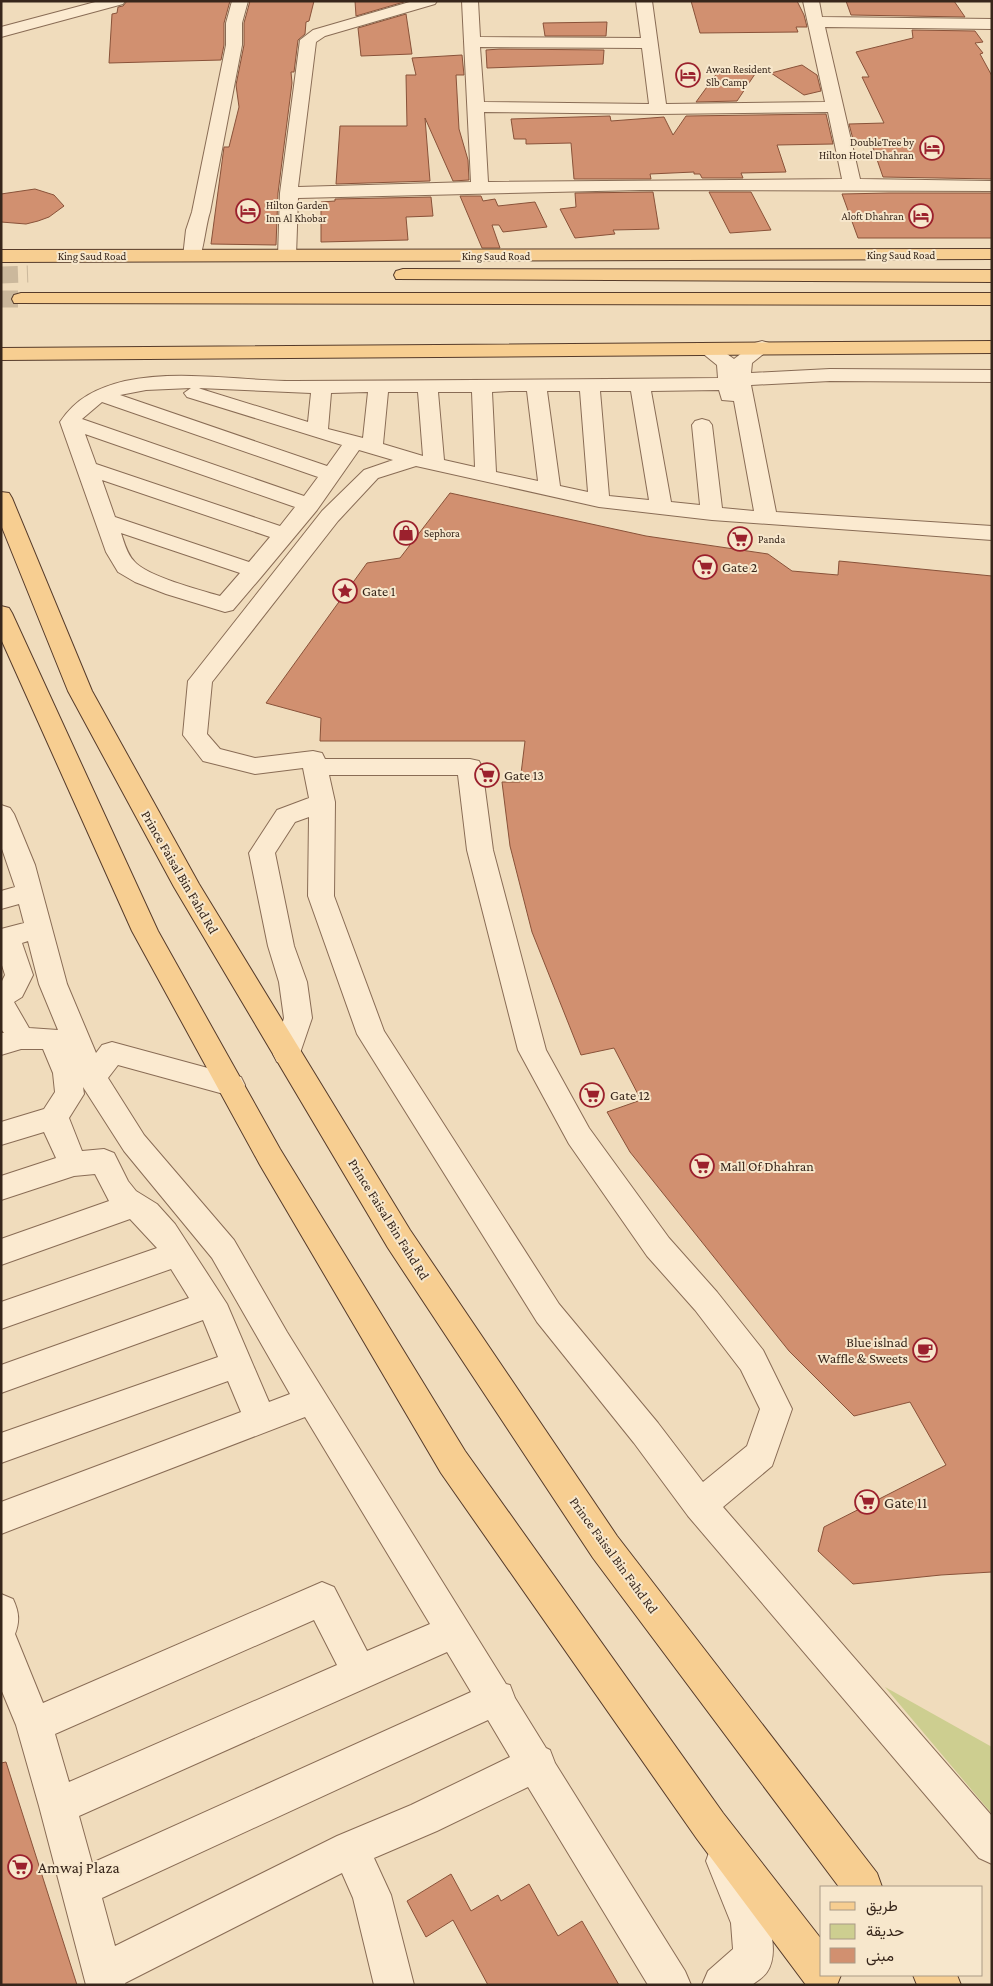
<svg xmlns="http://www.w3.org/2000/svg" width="993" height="1986" font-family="'Crimson Pro',Vazirmatn,serif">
  <rect width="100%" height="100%" fill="#f0dcbc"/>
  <path fill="#cdce90" d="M885,1687L992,1747V1814Z"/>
  <path fill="#d19070" stroke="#895239" d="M127,1H230L224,23V45L221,60L109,63L112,14L117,13L118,7L123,6Z
    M250,1H314L309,21L306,22L305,34L298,40L294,72H291L292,83L278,193L276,245L211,244L224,147H229L239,107L236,85L244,45V23Z
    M355,1H404V2L356,16Z
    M691,1H797L804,15L807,27H796L798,32L700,33Z
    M846,1H954L965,17L851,15Z
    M406,14L412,54L361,56L358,28Z
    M607,22L606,36H545L543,23Z
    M912,30L975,31L983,42L975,43L983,53L980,54L992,76V179L883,177L871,142L854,143L849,124L884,123L862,77H869L856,52L913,38Z
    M486,50L500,49L604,50L603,64L487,68Z
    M462,55L464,75H456L459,129L468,160L469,180L453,181L425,118L430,181L336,184L340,126H407L406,75H416L412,58Z
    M802,65L817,75L821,91L804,95L771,73Z
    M720,69L755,74L737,101L696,102Z
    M826,114L833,144L777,145L786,172L741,173L743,178H702L700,174H694V172L650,174L651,179H574L571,143L526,144V139H514L511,119L610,116L611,121L664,117L673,135L686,116Z
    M35,189L54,195L64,206L49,217L38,221L26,224L1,222V194Z
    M653,192L659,229L613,230L615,234L575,238L560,209L576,207L575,193Z
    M709,192H751L771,230L730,233Z
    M889,193H992V238H858L842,194Z
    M460,196H481L483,201L495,199L498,206L535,202L547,227L503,232L499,225H492L500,248H482Z
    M431,197L433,216L406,217L408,240L321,242V202L335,201V199Z
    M450,493L646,536L768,554L792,571L838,575L839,561L992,576V1572L941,1575L853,1584L818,1551L824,1527L946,1465L910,1402L854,1416L789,1351L630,1152L607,1112L641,1100L614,1048L581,1055L532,932L510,846L502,782H520L525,741H320L321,718L266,703L367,563L400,558Z
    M6,1762L77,1985H1V1763Z
    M451,1874L471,1911L498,1895L501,1901L529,1884L558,1936L582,1921L619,1985H488L453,1920L426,1937L407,1901Z"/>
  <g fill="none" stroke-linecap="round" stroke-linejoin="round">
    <path stroke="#cbb89c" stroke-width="17" stroke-dasharray="17 9" stroke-linecap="butt" d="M1,275L28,274
      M1,299H21"/>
    <g stroke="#896c55" stroke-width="2">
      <path id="minor" d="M99,1H125L123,4L1,37V27Z
        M232,1H248L242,23V45L210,212C206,223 203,255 198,261H186L183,257L186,230L192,212L226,45V23Z
        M413,1H437L435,4L325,36L316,42L298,187L471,182L462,1H478L480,37L641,38L636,1H652L666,104L825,102L803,1H819L822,17L992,19V29L825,27L860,179L992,181V191L640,190L298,198L296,256L293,260H281L278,256L280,193L300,40L313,30ZM480,47L642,48L649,104L484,102ZM484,112L658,114L828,112L842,179L488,182Z
        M762,341L769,343L772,347L752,363L751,373L830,369L992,370V382L830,381L751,385L776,512L992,526V540L712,520L599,507L416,466L378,478L338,521L212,682L207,734L220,749L255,758L313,751L322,753L325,759H470L479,761L482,767L493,850L546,1050L589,1128L669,1238L717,1292L763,1350L792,1409L772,1466L723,1507L992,1816V1864L979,1858L688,1516L634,1443L537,1322L357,1034L308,896L309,817L295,822L275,853L294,946L307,982L312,1018L297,1062L287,1065L277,1062L273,1054L284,1018L279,982L268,946L249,853L277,810L309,798L303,768L255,774L203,761L183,735L188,681L192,676L322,511L364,470L393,460L359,450L317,510L262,576L233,610L225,612L166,594L135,582L118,572L106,552L60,422C76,398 97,388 125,381C181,369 238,381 295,381C436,381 577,379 718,378L717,365L696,348L699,344H713L734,359L755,343ZM191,388L184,393L187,397L342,445L327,466L120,395L146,390ZM199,388L311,393L308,422L201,389ZM719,390L722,400L734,401L754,511L722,508L712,425L709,421L702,419L695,421L692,425L700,505L671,502L651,391ZM510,391H527L538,481L496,472L492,392ZM547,391H580L588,492L560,486ZM600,391H631L649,500L609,496ZM368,392L363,438L328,429L331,393ZM388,392H418L423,456L383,444ZM438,392H472L475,467L444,460ZM102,402L318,477L304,496L82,419ZM85,434L295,507L280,526L96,464ZM102,480L270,537L249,562L115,517ZM121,533L240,573L220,596C200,590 146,576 134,561C127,554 124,542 121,533ZM329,775H458L467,850L518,1050L569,1144L647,1256L695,1310L741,1370L760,1409L747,1446L703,1482L658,1423L559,1304L384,1031L334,896L335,802Z
        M1,805L10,808L14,814L35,865L67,984L96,1053L102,1045L112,1042L241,1077L245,1085L241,1093L231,1096L118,1065L108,1078L144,1135L234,1240L287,1332L506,1684L510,1685L515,1698L546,1748L550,1750L555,1763L685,1971L691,1985H648L528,1787L437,1831L374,1858L391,1895L414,1985H374L353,1898L342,1873L125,1983L126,1985H86L39,1806L16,1725L1,1689V1594L13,1599C19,1612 20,1621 15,1634L43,1703L322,1582L334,1587L367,1651L430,1624L305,1417L1,1534V1502L241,1412L228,1381L1,1463V1433L218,1357L203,1320L1,1393V1365L189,1298L171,1269L1,1329V1302L157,1248L130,1219L1,1265V1239L109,1201L95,1174L74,1176L1,1200V1176L56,1158L44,1132L1,1145V1122L44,1109L55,1092L53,1073L43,1049H21L1,1055V1033H4L1,1029V983L5,975L1,962V929L24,923L19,904L1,909V891L15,887L1,846ZM28,941L39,984L58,1030L29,1028L14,1002L22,997L33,975L22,943ZM83,1087L124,1151L212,1258L290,1394L269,1402L227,1304L175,1224L157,1204L136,1191L128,1181L114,1153L104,1149L82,1151L69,1118L84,1094ZM314,1620L337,1665L69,1782L55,1734ZM447,1652L471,1692L92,1863L79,1816ZM488,1720L510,1757L411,1805L337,1836L115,1946L102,1898Z
        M725,1842L739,1847C751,1876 787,1943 767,1972C764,1977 757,1981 752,1985H702L708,1971L733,1949L731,1923L706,1861L711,1847Z"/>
    </g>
    <g stroke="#563b2a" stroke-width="2">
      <path id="major" d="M992,249V259L1,262V250Z
        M403,269L992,270V282L396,279L394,275L396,271Z
        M21,293H992V305L14,303L12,299L14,295Z
        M992,341V353L1,360V348Z
        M1,492L9,493L12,498L92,691L199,884L410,1230L617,1536L877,1873L882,1887H839L593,1558L388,1248L174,887L68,691L1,525Z
        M1,606L9,608L12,613L158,931L280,1149L465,1451L723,1813L822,1940V1975H841L837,1985H806L697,1839L441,1473L260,1165L132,931L1,639Z
        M913,1975H957L961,1985H917Z"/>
    </g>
    <use href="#minor" fill="#fbead0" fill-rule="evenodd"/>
    <use href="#major" fill="#f7ce91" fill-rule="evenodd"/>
  </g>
  <defs>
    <g id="hotel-ring" transform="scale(1.25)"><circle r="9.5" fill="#f7e7cc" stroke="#9b212d" stroke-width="1.5"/><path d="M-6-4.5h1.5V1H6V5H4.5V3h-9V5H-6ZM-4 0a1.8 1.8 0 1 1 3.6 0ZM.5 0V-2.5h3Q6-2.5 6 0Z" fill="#9b212d"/></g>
    <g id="shop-ring" transform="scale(1.25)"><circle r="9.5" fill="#f7e7cc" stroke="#9b212d" stroke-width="1.5"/><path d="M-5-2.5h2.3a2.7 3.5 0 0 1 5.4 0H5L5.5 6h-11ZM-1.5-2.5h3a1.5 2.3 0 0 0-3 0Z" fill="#9b212d"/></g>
    <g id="supermarket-ring" transform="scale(1.25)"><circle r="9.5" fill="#f7e7cc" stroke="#9b212d" stroke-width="1.5"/><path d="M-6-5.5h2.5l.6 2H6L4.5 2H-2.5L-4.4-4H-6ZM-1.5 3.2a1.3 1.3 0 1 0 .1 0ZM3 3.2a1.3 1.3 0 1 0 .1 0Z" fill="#9b212d"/></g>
    <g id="sight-ring" transform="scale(1.25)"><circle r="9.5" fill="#f7e7cc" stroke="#9b212d" stroke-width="1.5"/><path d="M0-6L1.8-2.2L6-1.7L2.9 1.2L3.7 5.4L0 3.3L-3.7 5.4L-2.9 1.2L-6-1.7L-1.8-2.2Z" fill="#9b212d"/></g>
    <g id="cafe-ring" transform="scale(1.25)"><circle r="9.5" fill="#f7e7cc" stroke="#9b212d" stroke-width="1.5"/><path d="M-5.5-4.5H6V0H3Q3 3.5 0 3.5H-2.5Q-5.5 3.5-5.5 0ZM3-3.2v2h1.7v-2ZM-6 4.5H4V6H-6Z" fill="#9b212d"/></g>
  </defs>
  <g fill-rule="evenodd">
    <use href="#hotel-ring" x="688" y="75"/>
    <use href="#hotel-ring" x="932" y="148"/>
    <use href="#hotel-ring" x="248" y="211"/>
    <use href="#hotel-ring" x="921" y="216"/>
    <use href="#shop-ring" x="406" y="533"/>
    <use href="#supermarket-ring" x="740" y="539"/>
    <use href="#supermarket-ring" x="705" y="567"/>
    <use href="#sight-ring" x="345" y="591"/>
    <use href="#supermarket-ring" x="487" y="775"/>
    <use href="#supermarket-ring" x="592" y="1095"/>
    <use href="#supermarket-ring" x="702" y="1166"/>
    <use href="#cafe-ring" x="925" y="1350"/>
    <use href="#supermarket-ring" x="867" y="1502"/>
    <use href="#supermarket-ring" x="20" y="1867"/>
  </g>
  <g text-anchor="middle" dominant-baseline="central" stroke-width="4" stroke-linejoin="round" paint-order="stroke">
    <g font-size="11" fill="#37261b" stroke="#f7e7cc" text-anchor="start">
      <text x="706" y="69">Awan Resident<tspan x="706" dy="13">Slb Camp</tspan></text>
      <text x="914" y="142" text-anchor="end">DoubleTree by<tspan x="914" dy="13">Hilton Hotel Dhahran</tspan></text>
      <text x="266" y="205">Hilton Garden<tspan x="266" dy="13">Inn Al Khobar</tspan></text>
      <text x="904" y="216" text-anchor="end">Aloft Dhahran</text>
      <text x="424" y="533">Sephora</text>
      <text x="758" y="539">Panda</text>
    </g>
    <g font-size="11" fill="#37261b" stroke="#f7e7cc">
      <text x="901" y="255">King Saud Road</text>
      <text x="92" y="256">King Saud Road</text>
      <text x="496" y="256">King Saud Road</text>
    </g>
    <g font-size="14" fill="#37261b" stroke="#f7e7cc" text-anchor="start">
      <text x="722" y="567">Gate 2</text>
      <text x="362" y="591">Gate 1</text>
      <text x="504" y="775">Gate 13</text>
      <text x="610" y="1095">Gate 12</text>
      <text x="720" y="1166">Mall Of Dhahran</text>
      <text x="908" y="1342" text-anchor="end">Blue islnad<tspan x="908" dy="16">Waffle &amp; Sweets</tspan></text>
    </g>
    <g font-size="14" fill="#37261b" stroke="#f7e7cc">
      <text transform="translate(180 872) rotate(60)">Prince Faisal Bin Fahd Rd</text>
      <text transform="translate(389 1219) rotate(58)">Prince Faisal Bin Fahd Rd</text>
      <text transform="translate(614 1555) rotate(54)">Prince Faisal Bin Fahd Rd</text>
    </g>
    <g font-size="16" fill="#37261b" stroke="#f7e7cc" text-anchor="start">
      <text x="884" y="1502">Gate 11</text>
      <text x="38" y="1867">Amwaj Plaza</text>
    </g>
  </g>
  <rect width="993" height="1986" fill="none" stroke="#37261b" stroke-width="5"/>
  <rect x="820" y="1886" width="162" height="90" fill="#f7e7cc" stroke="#aa9a85"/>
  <rect x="830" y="1902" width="25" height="8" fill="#f7ce91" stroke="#aa9a85"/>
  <text x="866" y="1911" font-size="15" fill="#37261b">طريق</text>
  <rect x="830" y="1924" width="25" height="15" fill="#cdce90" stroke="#aa9a85"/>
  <text x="866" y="1936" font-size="15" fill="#37261b">حديقة</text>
  <rect x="830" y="1948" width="25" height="15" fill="#d19070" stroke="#aa9a85"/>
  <text x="866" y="1961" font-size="15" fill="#37261b">مبنى</text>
</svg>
